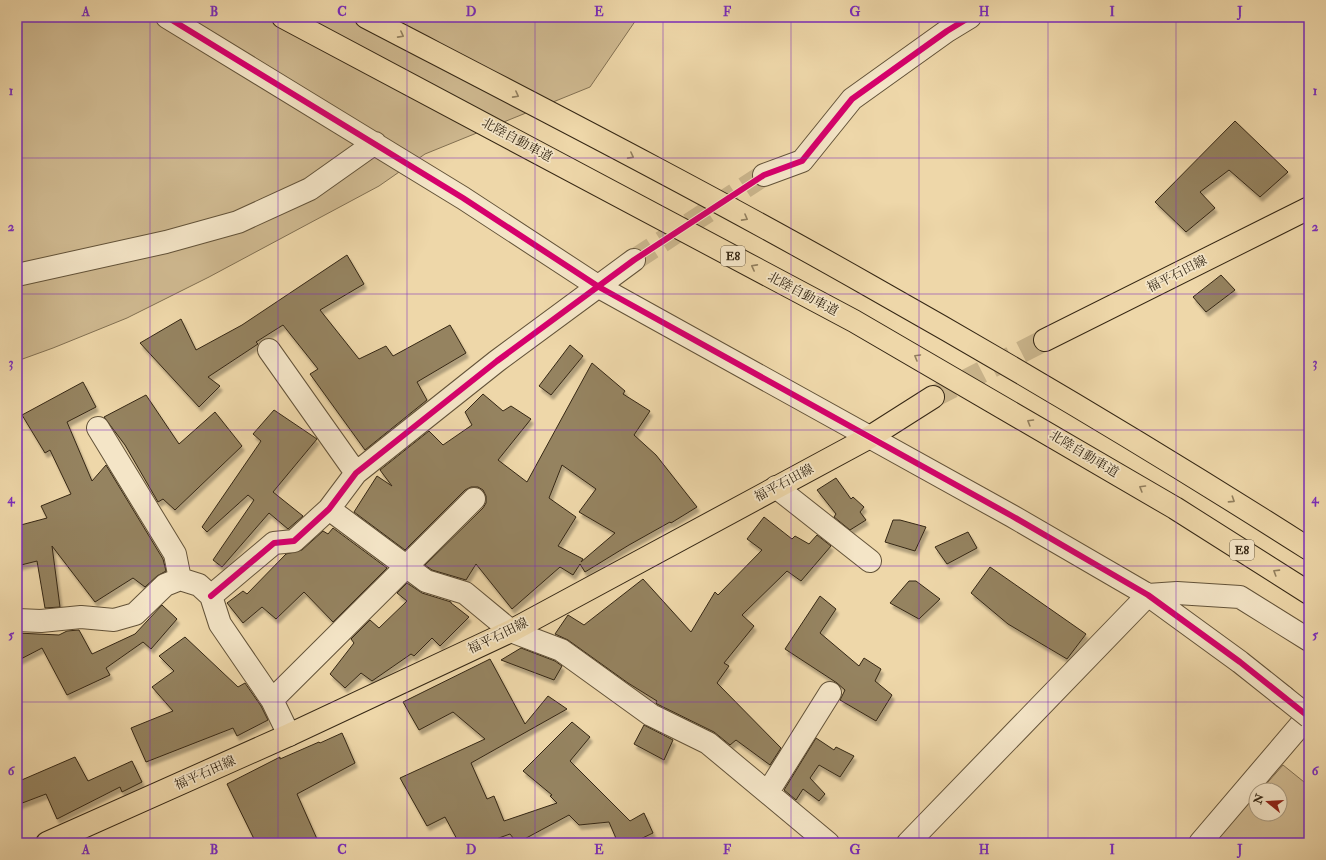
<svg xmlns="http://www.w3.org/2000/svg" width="1326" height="860" font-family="'IM FELL Double Pica','Noto Serif JP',serif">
  <defs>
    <filter id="shadow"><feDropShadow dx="2.5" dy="4.5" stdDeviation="1" flood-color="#0004"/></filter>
  </defs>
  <rect width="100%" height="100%" fill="#eed7a9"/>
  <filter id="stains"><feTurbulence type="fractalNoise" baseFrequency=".005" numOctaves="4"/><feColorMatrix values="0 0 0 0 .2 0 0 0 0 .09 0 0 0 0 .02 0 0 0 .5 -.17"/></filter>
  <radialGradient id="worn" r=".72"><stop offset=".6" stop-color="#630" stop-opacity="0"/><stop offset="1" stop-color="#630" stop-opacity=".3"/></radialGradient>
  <path fill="#cfb990" stroke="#827052" d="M17,17H638L590,87L425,154L379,186L209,277L127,318L53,348L17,361Z
    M1283,765L1309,786V843H1213L1256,795V814H1280V790H1261Z"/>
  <path fill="#958361" stroke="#352714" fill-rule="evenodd" filter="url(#shadow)" d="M1235,121L1288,172L1260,197L1229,170L1200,192L1215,208L1186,232L1155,202Z
    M347,255L364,284L320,310L359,359L386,346L393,356L450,325L466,353L417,382L427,400L365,450L310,374L318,369L283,325L256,342L258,344L208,377L220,386L199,407L140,343L181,319L196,350L242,325Z
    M1221,275L1235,290L1206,312L1193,297Z
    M570,345L583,356L551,395L539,386Z
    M592,363L625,391L623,394L650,411L634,435L656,455L697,507L671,523L670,522L629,545L585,572L580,564L573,575L560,567L512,609L476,564L466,580L432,570L425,565L483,508L486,503V496L483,490L478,487H471L465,490L405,550L354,512L377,476L392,486L380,470L429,431L443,445L472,425L465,412L483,394L503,411L511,406L531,419L498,460L527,482ZM562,465L596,489L579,512L615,533L581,562L583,559L558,546L576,517L549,498Z
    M83,382L96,407L67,422L92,481L106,465L163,559L166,571L157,576L145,587L133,578L95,602L52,546L60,607L45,608L37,561L17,566V526L47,518L41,506L71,494L50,450L45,453L22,415Z
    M146,395L179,444L215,412L242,446L175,510L163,499L158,502L125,445L104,417Z
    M274,410L317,439L273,492L303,516L288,529L269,513L222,567L213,560L254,500L248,495L207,532L202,527L261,441L253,434Z
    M836,478L851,499L853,497L864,507L860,512L866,520L850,530L834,517L836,514L817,490Z
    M764,517L792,539L795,536L809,544L817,535L831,546L801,581L787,571L742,615L754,626L724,663L729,666L717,683L781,748L770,765L736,740L730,745L714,732L657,704L656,703L657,701L628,683L568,640L555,634L568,615L584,625L643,579L691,632L715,592L718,595L762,550L747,539Z
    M893,520H900L926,527L915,551L885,542Z
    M333,528L387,568L333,622L304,592L276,619L262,607L243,623L227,603L243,591L247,594L286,554L302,550L323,531L328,534Z
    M968,532L977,548L947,564L935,547Z
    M990,567L1086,634L1067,659L1008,624L971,593Z
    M909,581H916L940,599L919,619L890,603Z
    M407,583L422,593L451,602V603L469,617L440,646L432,638L414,656L411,654L372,681L361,673L345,688L330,674L354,643L351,639L370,620L379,628L407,601L397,593Z
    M820,596L836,609L820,633L859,666L864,658L881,669L875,681L892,695L876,721L840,700L845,690L837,683L785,649Z
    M162,605L177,619L151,649L143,642L106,668L110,675L67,695L42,648L17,661V633L59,635L67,631L79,630L92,654L135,634Z
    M185,637L238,687L245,683L261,706L268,720L237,736L233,728L146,762L131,728L173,711L152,687L174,671L159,656Z
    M521,648L555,661L562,666L554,680L501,660Z
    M490,659L525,724L548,696L567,709L471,763L487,799L494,796L504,821L557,803L550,796L552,795L523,771L572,722L590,737L570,761L630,821L644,813L653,833L632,843H618L609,822L579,825L569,815L517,843L510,834L485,843H459L445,817L427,826L400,778L485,739L453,712L419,730L403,702Z
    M644,725L673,740L664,760L634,744Z
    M342,733L355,763L297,794L317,839L306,843H256L227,784L280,757V759L319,742L320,743Z
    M816,738L834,750L836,747L854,756L840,777L819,765L810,778L825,794L819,801L803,789L796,800L784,790Z
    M75,757L88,781L132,761L142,782L122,792L120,787L57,819L46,794L17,805V782Z"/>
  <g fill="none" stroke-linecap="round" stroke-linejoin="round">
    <path stroke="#c9b48b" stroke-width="22" stroke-dasharray="22 11" stroke-linecap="butt" d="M634,260L764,175"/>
    <path stroke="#c9b48b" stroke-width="22" stroke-dasharray="22 11" stroke-linecap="butt" d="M933,397L1045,340"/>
    <g stroke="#635339" stroke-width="24">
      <path id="minor" d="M167,17L463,198L599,287L1012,516L1148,595L1240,662L1284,697
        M764,175L802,161L852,99L947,31L970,17
        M17,275L166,242L238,222L310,189L375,143
        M269,350L356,473
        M98,428L175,554L180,579
        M776,487L870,561
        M329,509L426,581L465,593L511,631L561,650L651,715L708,743L828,843
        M211,596L274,543L294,541L329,509L356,473L497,361L634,260
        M17,620L41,621L81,617L114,620L135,614L165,585L180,579L199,585L211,596L220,624L272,700L289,735
        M272,700L474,499
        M768,792L830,693
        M908,843L1148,595L1177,593L1240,597L1309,640
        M1200,843L1309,715"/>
    </g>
    <g stroke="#352714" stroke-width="24">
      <path id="major" d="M1045,340L1309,208
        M47,843L289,735L511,631L870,437L933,397"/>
    </g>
    <g stroke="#352714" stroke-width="24">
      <path id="highway" d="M283,17L854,321L1175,508L1309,593
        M366,17C535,105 705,192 870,286C1019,370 1165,457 1309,549"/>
    </g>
    <use href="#minor" stroke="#f4e5c7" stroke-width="22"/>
    <use href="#major" stroke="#eed7a9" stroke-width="22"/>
    <use href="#highway" stroke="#eed7a9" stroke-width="22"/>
    <g stroke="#635339" stroke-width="24" stroke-linecap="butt">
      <path id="minor-bridge" d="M1284,697L1309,717"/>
    </g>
    <use href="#minor-bridge" stroke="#f4e5c7" stroke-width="22"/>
    <g stroke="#f4e5c7" stroke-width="8">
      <path id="cycleway" d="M167,17L463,198L599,287L1012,516L1148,595L1240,662L1309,717
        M211,596L274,543L294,541L329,509L356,473L497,361L634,260L764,175L802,161L852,99L947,31L970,17"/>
    </g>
    <use href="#cycleway" stroke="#d6006c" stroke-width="6"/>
  </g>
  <defs><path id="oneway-chevron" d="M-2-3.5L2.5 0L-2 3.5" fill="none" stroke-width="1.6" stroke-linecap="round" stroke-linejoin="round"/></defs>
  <g stroke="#927f5e">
    <use href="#oneway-chevron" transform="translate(401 35) rotate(28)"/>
    <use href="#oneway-chevron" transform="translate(516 95) rotate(28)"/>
    <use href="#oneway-chevron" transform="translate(631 156) rotate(28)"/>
    <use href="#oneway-chevron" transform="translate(745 218) rotate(29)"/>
    <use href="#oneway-chevron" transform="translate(754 267) rotate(-152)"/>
    <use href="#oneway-chevron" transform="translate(917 357) rotate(-150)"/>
    <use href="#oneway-chevron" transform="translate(1030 422) rotate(-149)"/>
    <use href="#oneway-chevron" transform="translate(1142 488) rotate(-149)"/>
    <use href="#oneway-chevron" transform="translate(1232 500) rotate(33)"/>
    <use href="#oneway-chevron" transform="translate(1276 572) rotate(-148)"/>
  </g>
  <path fill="none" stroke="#7b2cbf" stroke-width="1" stroke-opacity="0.55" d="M150,17V843M278,17V843M407,17V843M535,17V843M663,17V843M791,17V843M919,17V843M1048,17V843M1176,17V843M17,158H1309M17,294H1309M17,430H1309M17,566H1309M17,702H1309"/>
  <g text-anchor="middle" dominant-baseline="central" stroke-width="3.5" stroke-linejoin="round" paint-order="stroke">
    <g fill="#f4e5c7" stroke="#6e604a" stroke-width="1">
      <rect x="721" y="246" width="24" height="20" rx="3"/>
      <rect x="1230" y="540" width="24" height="20" rx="3"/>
    </g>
    <g font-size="12" font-weight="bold" fill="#352714">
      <text x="733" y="256">E8</text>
      <text x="1242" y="550">E8</text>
    </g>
    <g font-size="13" fill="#352714" stroke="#f4e5c7">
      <text transform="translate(517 140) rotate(28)">北陸自動車道</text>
      <text transform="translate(1177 274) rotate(-27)">福平石田線</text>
      <text transform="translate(803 294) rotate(28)">北陸自動車道</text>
      <text transform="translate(1084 454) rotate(31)">北陸自動車道</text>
      <text transform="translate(784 483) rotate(-28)">福平石田線</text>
      <text transform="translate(498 636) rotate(-26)">福平石田線</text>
      <text transform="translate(205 773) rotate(-24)">福平石田線</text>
    </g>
  </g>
  <rect width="1326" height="860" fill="none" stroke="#eed7a9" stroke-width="44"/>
  <g transform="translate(1268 802) rotate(288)"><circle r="19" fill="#f4e5c7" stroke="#a8997f"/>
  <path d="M0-3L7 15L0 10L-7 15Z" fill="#8f2418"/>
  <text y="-6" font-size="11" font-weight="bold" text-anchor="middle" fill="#352714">N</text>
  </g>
  <rect x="22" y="22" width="1282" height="816" fill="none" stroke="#7b2cbf" stroke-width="1.5"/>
  <g font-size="13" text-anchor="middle" font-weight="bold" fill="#7b2cbf">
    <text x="86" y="16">A</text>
    <text x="214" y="16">B</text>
    <text x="342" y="16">C</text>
    <text x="471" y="16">D</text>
    <text x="599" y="16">E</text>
    <text x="727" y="16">F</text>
    <text x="855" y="16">G</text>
    <text x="984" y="16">H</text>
    <text x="1112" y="16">I</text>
    <text x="1240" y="16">J</text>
    <text x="11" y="95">1</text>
    <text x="1315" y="95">1</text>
    <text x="11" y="231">2</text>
    <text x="1315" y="231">2</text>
    <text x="11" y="367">3</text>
    <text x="1315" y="367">3</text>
    <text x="11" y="503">4</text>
    <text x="1315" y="503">4</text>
    <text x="11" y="639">5</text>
    <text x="1315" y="639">5</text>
    <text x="11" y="775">6</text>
    <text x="1315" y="775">6</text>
    <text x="86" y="854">A</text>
    <text x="214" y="854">B</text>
    <text x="342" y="854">C</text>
    <text x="471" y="854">D</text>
    <text x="599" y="854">E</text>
    <text x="727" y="854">F</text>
    <text x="855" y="854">G</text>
    <text x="984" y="854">H</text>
    <text x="1112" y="854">I</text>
    <text x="1240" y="854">J</text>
  </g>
  <rect width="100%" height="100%" filter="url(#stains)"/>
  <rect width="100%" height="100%" fill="url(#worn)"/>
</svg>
